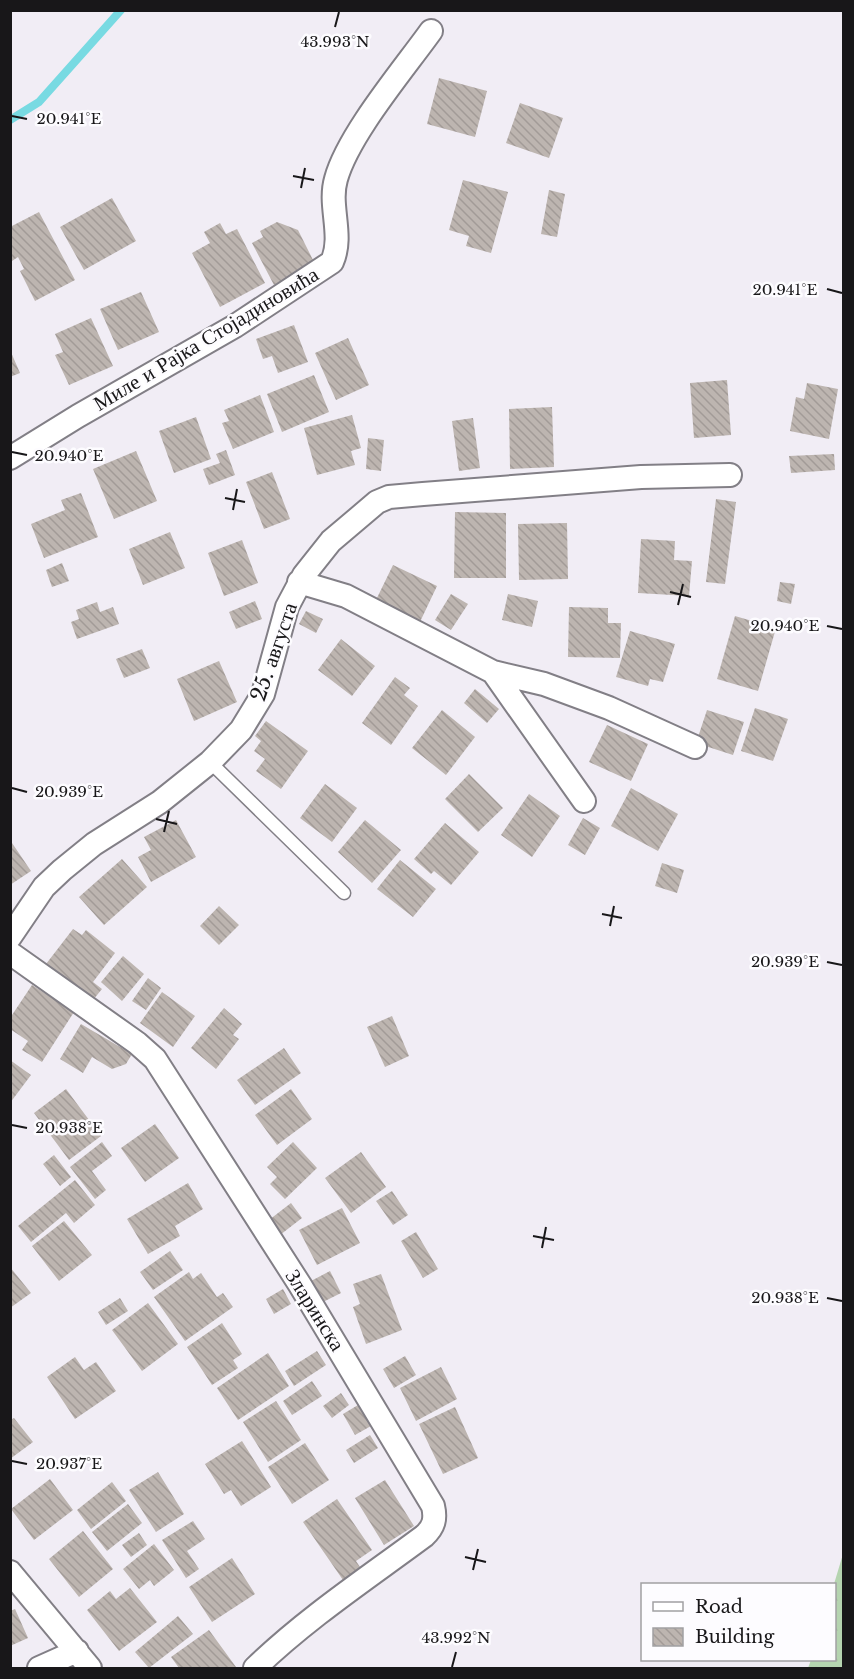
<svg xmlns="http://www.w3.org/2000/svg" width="854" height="1679" font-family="'Libre Baskerville',serif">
  <defs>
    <pattern id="forest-firs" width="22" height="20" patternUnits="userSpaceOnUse" patternTransform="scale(1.5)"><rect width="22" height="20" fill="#b5d4b0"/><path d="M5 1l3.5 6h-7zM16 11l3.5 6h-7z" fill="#9bb597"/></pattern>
    <pattern id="building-back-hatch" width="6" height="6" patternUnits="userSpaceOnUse" patternTransform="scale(1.5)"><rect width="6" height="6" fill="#bdb5b0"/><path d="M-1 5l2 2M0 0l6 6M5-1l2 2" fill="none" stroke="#a29b97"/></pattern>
  </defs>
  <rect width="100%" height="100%" fill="#f1edf5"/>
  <path fill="url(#forest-firs)" d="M843,1554V1668H808L811,1660H834V1584Z"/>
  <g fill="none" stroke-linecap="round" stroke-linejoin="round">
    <path stroke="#78dae2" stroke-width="8" d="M10,120L39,102L121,10"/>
  </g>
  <path fill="url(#building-back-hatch)" d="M439,78L487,91L475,137L427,124Z
    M520,103L563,118L549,158L506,143Z
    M463,180L508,192L491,253L466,246L469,236L449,230Z
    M549,190L565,194L557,237L541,234Z
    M112,198L136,241L84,270L60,227Z
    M39,212L75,280L35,301L20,271L24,269L18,257L12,261L10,258V227Z
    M277,222L298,230L315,264L274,285L252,243L263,237L260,231Z
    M220,223L226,234L237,229L265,283L220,307L192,253L210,243L204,232Z
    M141,292L159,332L118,350L100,309Z
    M91,318L113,366L69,385L55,355L63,352L55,334Z
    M294,325L308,362L278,373L272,356L263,359L256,339Z
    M348,338L369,385L336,400L315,353Z
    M10,350L20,373L10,377Z
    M314,375L329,412L282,432L267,394Z
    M727,380L731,435L694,438L690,383Z
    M807,383L838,389L829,439L790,431L796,397L804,399Z
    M260,395L274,432L233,449L222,423L229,421L224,410Z
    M552,407L554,467L510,469L509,409Z
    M352,415L361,448L351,451L355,465L317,475L304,428Z
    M196,417L211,459L174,473L159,431Z
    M473,418L480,468L459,471L452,421Z
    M368,438L384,440L381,471L366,469Z
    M226,450L235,475L209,485L203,469L220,463L216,454Z
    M136,451L157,501L114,519L93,469Z
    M834,454L835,470L791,473L789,456Z
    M272,472L290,519L264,529L246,482Z
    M81,493L98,537L44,558L31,524L65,510L61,500Z
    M716,499L736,502L725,584L706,582Z
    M455,512L506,513V578H454Z
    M567,523L568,579L519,580L518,524Z
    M170,532L185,568L143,585L129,549Z
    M641,539L675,541L674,560L692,561L689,596L638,593Z
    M242,540L258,583L224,596L208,553Z
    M62,563L69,581L52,587L46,570Z
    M393,565L437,586L419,624L375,602Z
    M780,582L795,584L791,604L777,601Z
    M451,594L468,604L451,630L435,620Z
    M508,594L538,601L532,627L502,620Z
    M255,601L262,619L236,629L229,612Z
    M97,602L100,612L113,607L119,624L77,639L71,622L79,619L76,610Z
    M569,607L608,608V623H621L620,658L568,657Z
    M306,611L323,619L316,633L299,624Z
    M735,616L776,628L758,691L717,679Z
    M630,631L675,644L663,682L650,679L648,686L616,677Z
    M341,639L375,666L352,696L318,670Z
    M142,649L150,668L124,678L116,659Z
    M219,661L237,702L194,721L177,679Z
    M395,677L410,688L404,695L418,706L391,745L362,723Z
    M475,689L499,709L487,723L464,703Z
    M755,708L788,719L773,761L741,751Z
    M442,710L475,737L446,775L412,748Z
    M707,710L744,722L733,755L696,743Z
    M266,721L308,751L281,789L256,771L265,759L254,751L261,741L255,736Z
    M607,725L648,744L631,781L589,762Z
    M469,774L503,808L478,832L445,799Z
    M325,784L357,808L332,842L300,818Z
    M631,788L678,814L658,851L611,826Z
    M529,794L560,816L532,857L501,835Z
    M583,818L600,828L585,855L568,845Z
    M176,820L196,857L151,882L138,857L151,850L144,837Z
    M365,820L401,850L372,883L338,852Z
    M445,823L479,852L451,885L434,871L431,874L414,859Z
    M10,840L31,871L10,885Z
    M122,859L147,887L104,925L79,897Z
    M400,860L436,889L413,917L377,889Z
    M662,863L684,870L677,893L655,886Z
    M219,906L239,925L219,945L200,926Z
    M73,929L82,935L86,930L115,953L93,982L102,989L93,1000L46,964Z
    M123,956L144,974L122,1001L101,982Z
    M148,978L161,988L146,1010L132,1001Z
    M32,985L74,1012L42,1062L22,1050L28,1041L10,1029V1018Z
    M162,992L195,1016L173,1047L140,1023Z
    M224,1008L242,1024L233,1035L239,1039L216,1069L191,1048Z
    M392,1016L409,1056L385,1067L367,1027Z
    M81,1024L132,1054L126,1064L112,1069L92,1057L83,1073L60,1059Z
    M284,1048L301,1073L255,1105L237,1080Z
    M10,1060L31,1075L10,1103Z
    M66,1089L101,1136L69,1160L34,1113Z
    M291,1089L312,1119L277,1145L255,1115Z
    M155,1124L179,1158L145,1182L121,1148Z
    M102,1142L112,1156L92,1171L106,1190L95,1199L70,1167Z
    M293,1142L317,1168L285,1199L270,1184L277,1177L267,1167Z
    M361,1152L386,1187L351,1213L325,1178Z
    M54,1155L71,1177L60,1186L43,1164Z
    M75,1180L95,1205L74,1223L66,1213L31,1242L18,1226Z
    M188,1183L203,1209L175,1226L180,1236L148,1254L127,1219Z
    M392,1191L408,1215L393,1225L376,1201Z
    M291,1203L302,1218L280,1235L269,1220Z
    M342,1208L360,1243L317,1265L299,1230Z
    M64,1221L92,1255L59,1281L32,1246Z
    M416,1232L438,1269L423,1278L401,1241Z
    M170,1251L183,1270L153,1290L140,1272Z
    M10,1267L31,1293L10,1308Z
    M330,1271L341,1293L321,1303L311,1281Z
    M189,1272L193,1279L201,1273L217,1297L223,1293L233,1307L185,1341L154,1297Z
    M381,1274L402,1330L366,1344L353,1307L360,1304L353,1284Z
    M283,1289L291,1304L274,1314L266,1299Z
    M120,1298L128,1311L106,1325L98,1312Z
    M148,1303L178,1344L142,1371L112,1330Z
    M222,1323L242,1354L233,1360L238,1368L212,1385L187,1347Z
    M317,1351L326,1365L294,1386L285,1371Z
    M268,1353L289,1386L238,1420L217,1388Z
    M405,1356L416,1375L394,1388L383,1369Z
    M75,1357L84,1370L96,1362L116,1391L75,1419L47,1377Z
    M441,1367L457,1399L416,1421L400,1388Z
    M312,1381L322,1396L292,1415L283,1401Z
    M341,1393L349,1405L332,1418L323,1406Z
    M276,1401L301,1440L268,1462L243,1422Z
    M358,1405L371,1426L355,1435L343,1414Z
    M455,1407L478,1458L443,1474L419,1424Z
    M14,1418L33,1442L10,1459V1420Z
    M370,1435L378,1448L354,1463L346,1450Z
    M242,1441L271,1487L241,1506L231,1490L224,1494L205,1464Z
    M305,1443L329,1480L292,1504L268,1467Z
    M158,1472L184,1514L156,1532L129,1490Z
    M50,1479L73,1510L34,1540L11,1509Z
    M385,1480L414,1526L384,1545L355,1498Z
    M112,1482L126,1501L91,1529L77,1510Z
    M337,1499L372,1550L356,1561L360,1567L343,1580L303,1522Z
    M128,1504L142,1523L107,1551L92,1532Z
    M193,1521L205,1539L187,1551L199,1569L186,1578L162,1540Z
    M83,1531L113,1569L79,1597L49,1559Z
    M139,1533L147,1545L131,1557L122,1545Z
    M154,1544L174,1570L154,1586L150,1580L139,1589L123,1569Z
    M232,1558L255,1594L212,1622L189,1587Z
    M130,1588L157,1622L119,1651L87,1610L110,1591L116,1599Z
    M15,1609L28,1638L10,1646V1611Z
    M178,1616L193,1634L149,1668L135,1652Z
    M209,1630L236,1667L179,1668L171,1657Z"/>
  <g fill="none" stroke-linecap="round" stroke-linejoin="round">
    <g stroke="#827f86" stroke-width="15">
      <path id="lane" d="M210,762L344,893"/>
    </g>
    <g stroke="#827f86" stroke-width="26">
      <path id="street" d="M10,458L78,416L235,326L332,262C344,235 328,206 336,179C348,135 403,70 431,31
        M299,582L346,596L493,672L544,684L609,708L695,747
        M493,672L584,801
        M10,937L44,887L62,870L94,844L160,802L210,762L241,730L263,694L287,607L304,575L331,541L377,502L389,497L423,494L641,477L730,475
        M10,953L137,1043L155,1059L300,1285L433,1506C436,1519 434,1527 424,1536C366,1579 307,1618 255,1668
        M10,1572L90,1668
        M39,1668L77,1651"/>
    </g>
    <use href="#lane" stroke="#fff" stroke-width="12"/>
    <use href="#street" stroke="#fff" stroke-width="22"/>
  </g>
  <path fill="none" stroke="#181719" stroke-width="2" d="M335,27L339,12M12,116L27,119M293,176L314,180M301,188L305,168M827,289L842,293M12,452L27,455M225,498L245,502M233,510L237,489M670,592L691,597M678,605L683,584M827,626L842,629M12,788L27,792M156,819L177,824M164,832L169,811M602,914L622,918M610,926L614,906M827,962L842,965M12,1125L27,1128M533,1236L554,1240M542,1248L546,1227M827,1298L842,1301M12,1461L27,1464M465,1557L486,1562M473,1570L478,1549M452,1667L456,1652"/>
  <g text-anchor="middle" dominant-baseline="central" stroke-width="5" stroke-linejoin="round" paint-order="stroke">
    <g font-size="21" fill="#181719" stroke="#fdfcff">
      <text transform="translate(206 339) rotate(-31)">Миле и Рајка Стојадиновића</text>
      <text transform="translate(274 652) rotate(-71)">25. августа</text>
      <text transform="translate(315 1310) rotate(58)">Зларинска</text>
    </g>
  </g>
  <g font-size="15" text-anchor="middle" fill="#181719" stroke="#fdfcff" stroke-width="5" stroke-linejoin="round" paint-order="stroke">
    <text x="335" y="47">43.993°N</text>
    <text x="69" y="124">20.941°E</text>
    <text x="785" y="295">20.941°E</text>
    <text x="69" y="461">20.940°E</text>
    <text x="785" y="631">20.940°E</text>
    <text x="69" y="797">20.939°E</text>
    <text x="785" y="967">20.939°E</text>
    <text x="69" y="1133">20.938°E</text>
    <text x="785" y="1303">20.938°E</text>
    <text x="69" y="1469">20.937°E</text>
    <text x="456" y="1643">43.992°N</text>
  </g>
  <rect width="854" height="1679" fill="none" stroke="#181719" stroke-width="24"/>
  <rect x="641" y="1583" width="195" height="78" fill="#fdfcff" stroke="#a1a0a3" stroke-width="1.5"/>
  <rect x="653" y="1602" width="30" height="9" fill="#ffffff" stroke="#a1a0a3" stroke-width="1.5"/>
  <text x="695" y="1613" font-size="18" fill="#181719">Road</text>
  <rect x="653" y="1628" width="30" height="18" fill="url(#building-back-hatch)" stroke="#a1a0a3" stroke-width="1.5"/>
  <text x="695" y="1643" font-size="18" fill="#181719">Building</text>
</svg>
